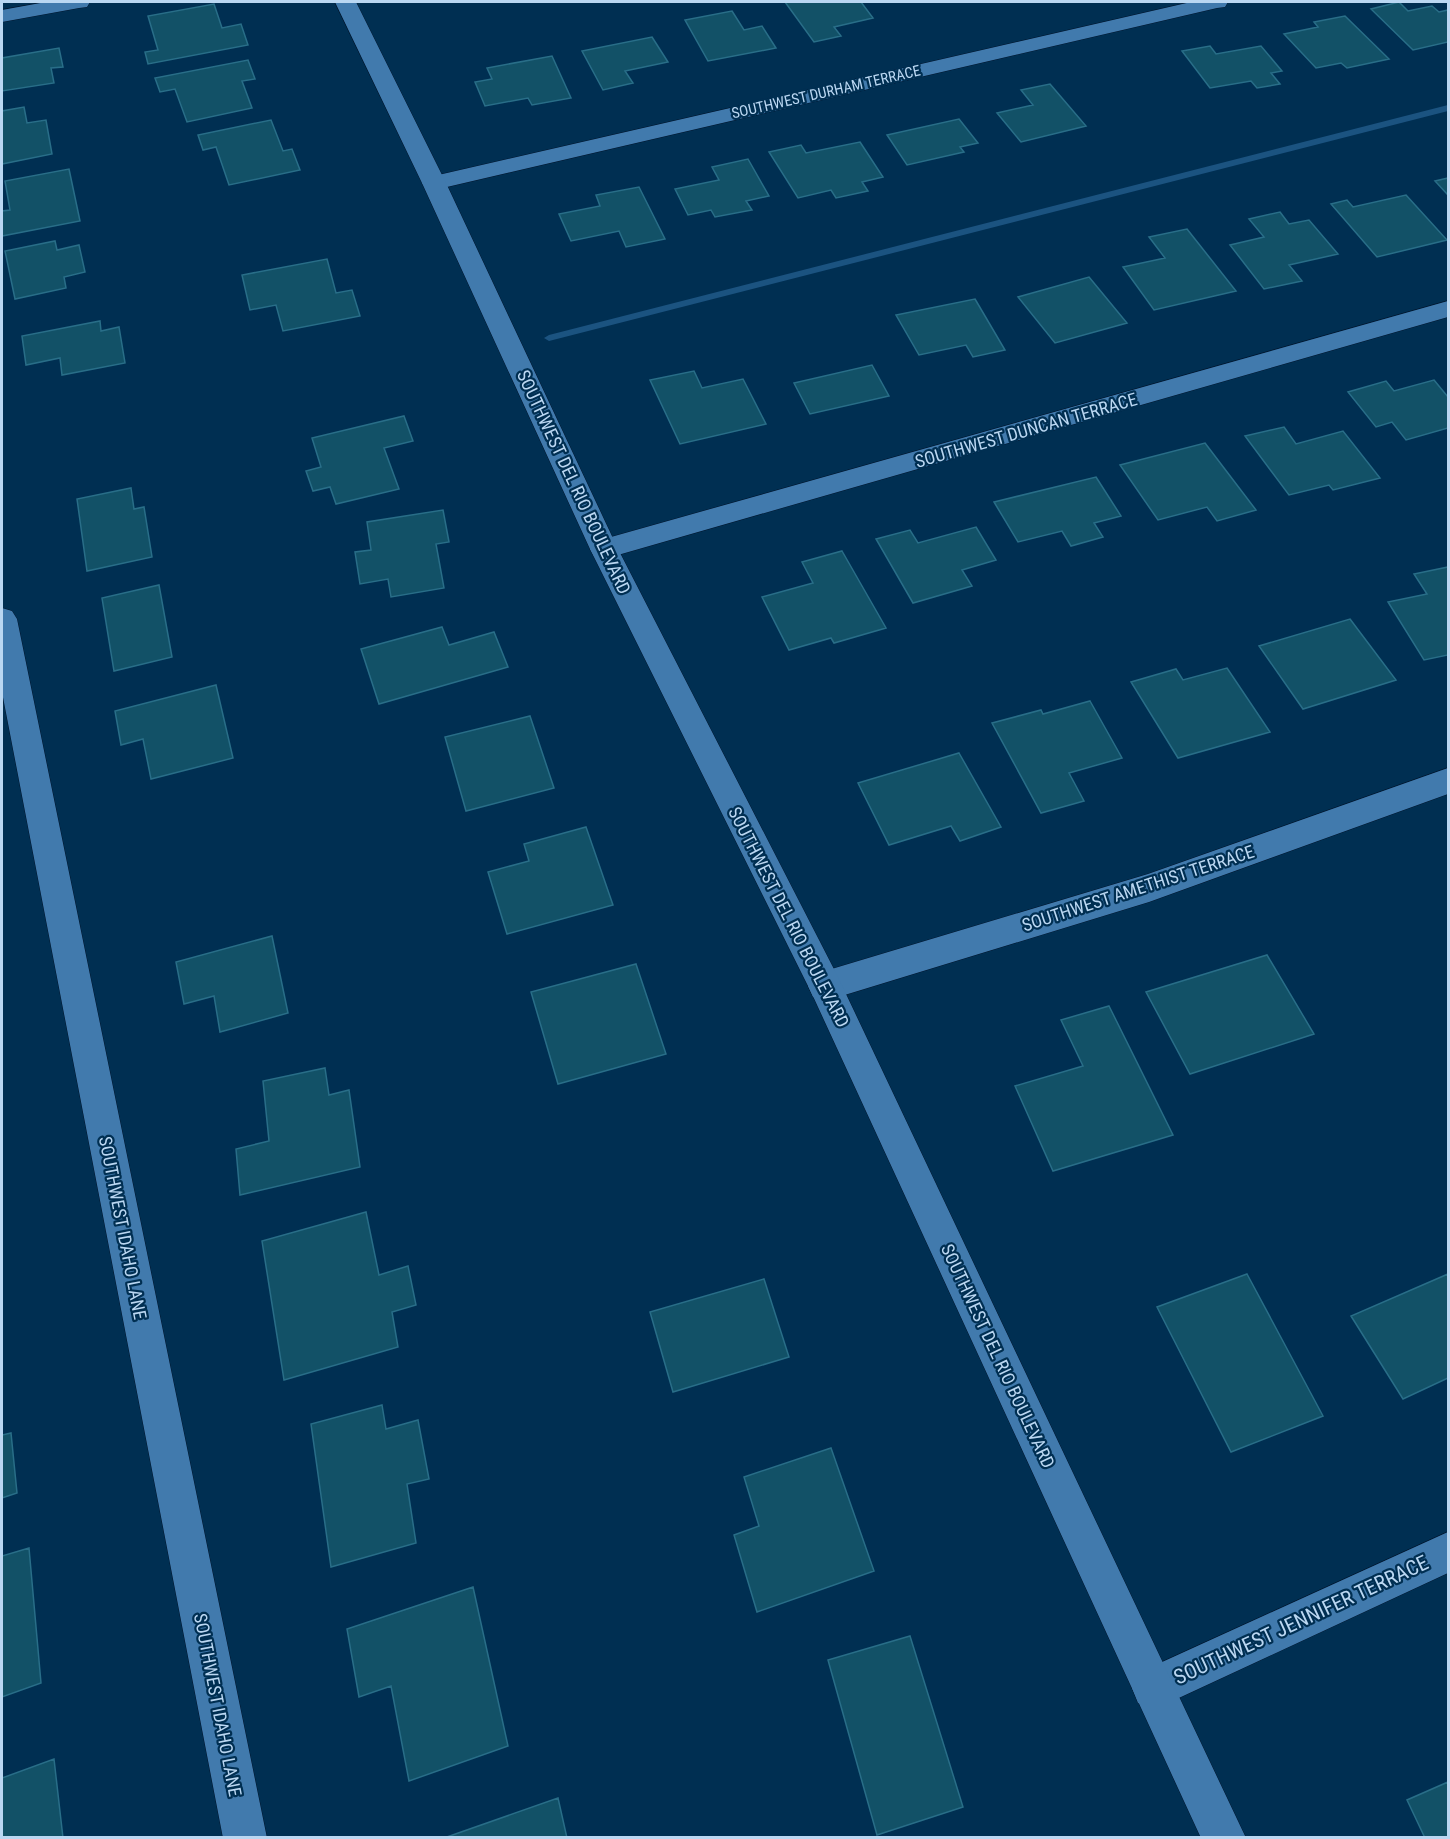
<svg xmlns="http://www.w3.org/2000/svg" width="1450" height="1839" font-family="'Roboto Condensed',sans-serif">
  <rect width="100%" height="100%" fill="#002f52"/>
  <g fill="none" stroke-linecap="round" stroke-linejoin="round">
    <path fill="#1b5380" fill-rule="evenodd" d="M1448,105V111L549,341L544,338L549,335Z"/>
  </g>
  <path fill="#125167" stroke="#296e88" stroke-width="1.5" d="M785,2H861L873,18L834,27L841,36L814,42Z
    M1399,2L1408,11L1432,6L1439,12L1448,10V42L1413,50L1371,9Z
    M214,4L222,28L241,24L248,45L148,64L145,52L158,50L148,16Z
    M732,11L744,30L762,26L776,48L708,61L685,20Z
    M1345,16L1389,59L1347,68L1341,63L1316,68L1284,34L1318,27L1314,22Z
    M652,37L668,62L625,71L633,83L603,90L582,51Z
    M1210,46L1216,54L1261,46L1282,71L1271,73L1280,84L1257,88L1251,81L1210,88L1182,51Z
    M59,48L63,67L51,68L54,83L2,91V58Z
    M552,56L571,98L532,105L528,98L485,106L475,82L492,79L487,68Z
    M248,60L255,79L242,81L252,108L187,122L175,89L160,92L155,78Z
    M1050,84L1086,126L1021,142L997,113L1033,105L1021,90Z
    M24,107L27,123L46,120L52,154L2,164V111Z
    M959,119L978,143L960,147L964,152L907,165L887,135Z
    M271,120L283,151L292,149L300,170L229,185L216,147L203,150L198,135Z
    M860,142L883,177L862,182L868,191L836,198L831,190L798,198L769,152L801,145L806,153Z
    M748,159L769,196L746,201L752,210L715,217L711,210L688,215L675,189L719,180L712,167Z
    M69,169L80,221L2,236V211L10,210L5,181Z
    M1448,178V195L1435,181Z
    M639,187L665,239L626,247L619,231L571,241L559,214L600,206L596,195Z
    M1406,195L1447,240L1377,257L1331,204L1347,200L1353,207Z
    M1280,212L1289,224L1309,220L1338,254L1289,265L1302,281L1264,289L1230,245L1264,237L1249,219Z
    M1187,229L1236,291L1154,310L1123,267L1165,258L1149,237Z
    M55,241L57,250L79,245L85,272L64,277L66,288L15,299L5,251Z
    M327,259L336,293L352,290L360,316L283,331L276,305L250,310L242,275Z
    M1089,277L1127,323L1055,343L1018,297Z
    M975,299L1005,350L973,357L966,345L919,355L896,315Z
    M100,321L101,331L119,327L125,363L62,375L60,358L26,365L22,336Z
    M872,365L889,396L810,414L794,383Z
    M694,371L702,388L743,379L766,424L680,444L650,380Z
    M1434,380L1448,397V428L1406,440L1392,422L1376,427L1348,392L1386,381L1394,391Z
    M404,416L413,441L384,448L399,489L336,504L330,487L313,491L306,471L321,467L312,438Z
    M1284,427L1296,444L1343,431L1380,478L1333,490L1329,485L1289,495L1245,436Z
    M1205,443L1256,510L1217,521L1207,507L1158,520L1120,465Z
    M1096,477L1121,516L1094,523L1103,537L1071,546L1062,531L1018,542L994,502Z
    M131,488L134,509L144,507L152,557L87,571L77,499Z
    M443,510L449,542L436,544L444,588L391,597L388,579L360,584L355,552L371,550L367,522Z
    M976,527L996,560L962,570L972,586L913,603L876,539L910,530L918,543Z
    M842,551L886,628L834,643L831,638L789,650L762,597L813,583L802,562Z
    M1448,567V655L1424,660L1388,602L1427,594L1414,574Z
    M159,585L172,657L114,671L102,598Z
    M1350,619L1396,680L1303,709L1259,646Z
    M442,627L449,645L494,632L508,667L379,704L361,649Z
    M1227,668L1270,732L1178,758L1131,682L1176,669L1183,680Z
    M216,685L233,758L151,779L143,739L121,745L115,711Z
    M1090,701L1122,758L1069,773L1084,801L1041,813L992,723L1041,710L1043,714Z
    M530,716L554,788L466,811L445,737Z
    M959,753L1001,827L960,841L951,826L889,845L858,783Z
    M586,827L613,905L507,934L488,872L529,861L524,844Z
    M272,936L288,1013L220,1032L214,996L184,1004L176,962Z
    M1267,955L1314,1034L1190,1074L1146,992Z
    M636,964L666,1054L558,1084L531,992Z
    M1109,1006L1173,1135L1053,1171L1015,1086L1083,1066L1061,1020Z
    M325,1068L329,1095L349,1090L360,1167L240,1195L236,1149L269,1141L263,1081Z
    M366,1212L379,1275L408,1266L416,1305L392,1312L398,1347L284,1380L262,1241Z
    M1247,1274L1323,1416L1231,1452L1157,1307Z
    M1448,1274V1378L1403,1399L1351,1316Z
    M764,1279L789,1357L673,1392L650,1312Z
    M382,1405L386,1429L418,1420L429,1479L407,1484L416,1543L331,1567L311,1424Z
    M11,1433L17,1493L2,1498V1435Z
    M831,1448L874,1571L757,1612L734,1535L759,1526L744,1477Z
    M29,1548L41,1683L2,1697V1556Z
    M473,1587L508,1746L409,1781L391,1686L359,1697L347,1629Z
    M910,1636L963,1807L877,1835L828,1660Z
    M54,1759L63,1838H2V1778Z
    M1448,1782V1838H1425L1407,1800Z
    M558,1798L567,1838H444Z"/>
  <g fill="none" stroke-linecap="round" stroke-linejoin="round">
    <g stroke="#00162e" stroke-width="1">
      <path id="minor" d="M46,2H90L87,7L79,8L2,22V10Z
        M1191,2H1228L1225,7L1217,8L434,190L426,188L422,183L426,178L434,176Z
        M1448,301V317L604,559L594,556L590,549L594,542L604,539Z
        M2,608L12,611L17,619L267,1838H223L2,692Z
        M1448,768V794L1149,902L825,1001L813,997L808,986L813,975L825,971L1148,874Z
        M1448,1532V1573L1168,1703L1153,1709L1138,1703L1132,1688L1138,1673Z"/>
    </g>
    <g stroke="#00162e" stroke-width="1">
      <path id="tertiary" d="M335,2H356L446,183L618,549L837,975L1246,1838H1201L812,994L590,549L422,183Z"/>
    </g>
    <use href="#minor" fill="#417aad" fill-rule="evenodd"/>
    <use href="#tertiary" fill="#417aad" fill-rule="evenodd"/>
  </g>
  <g text-anchor="middle" dominant-baseline="central" stroke-width="4.5" stroke-linejoin="round" paint-order="stroke">
    <g font-size="15" fill="#bad7f2" stroke="#002f52">
      <text transform="translate(826 92) rotate(-13)">SOUTHWEST DURHAM TERRACE</text>
    </g>
    <g font-size="18" fill="#bad7f2" stroke="#002f52">
      <text transform="translate(1026 430) rotate(-16)">SOUTHWEST DUNCAN TERRACE</text>
      <text transform="translate(574 482) rotate(65)">SOUTHWEST DEL RIO BOULEVARD</text>
      <text transform="translate(1138 888) rotate(-18)">SOUTHWEST AMETHIST TERRACE</text>
      <text transform="translate(789 917) rotate(63)">SOUTHWEST DEL RIO BOULEVARD</text>
      <text transform="translate(123 1228) rotate(79)">SOUTHWEST IDAHO LANE</text>
      <text transform="translate(998 1356) rotate(65)">SOUTHWEST DEL RIO BOULEVARD</text>
      <text transform="translate(218 1705) rotate(79)">SOUTHWEST IDAHO LANE</text>
    </g>
    <g font-size="21" fill="#bad7f2" stroke="#002f52">
      <text transform="translate(1301 1620) rotate(-25)">SOUTHWEST JENNIFER TERRACE</text>
    </g>
  </g>
  <rect width="1450" height="1839" fill="none" stroke="#bad7f2" stroke-width="6"/>
</svg>
